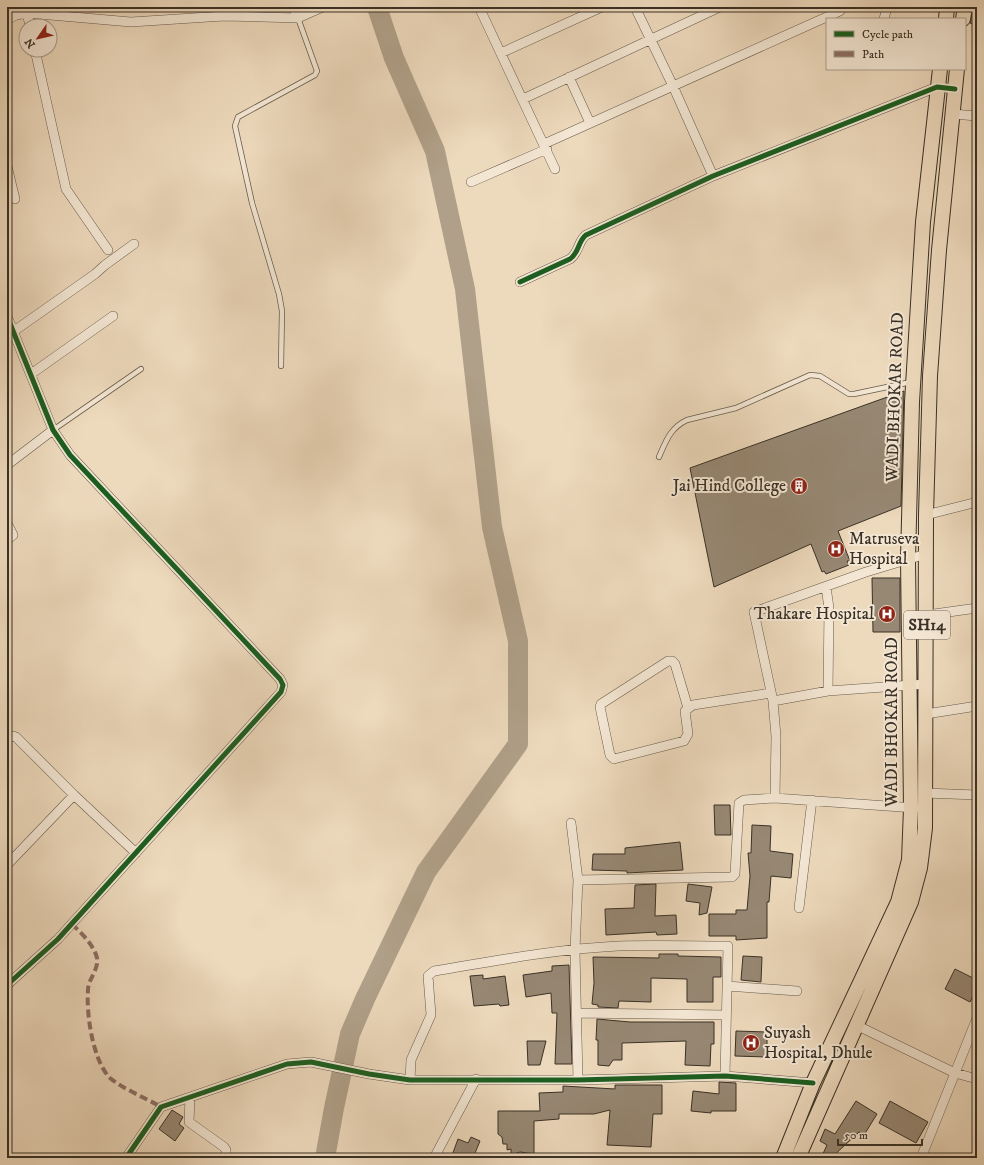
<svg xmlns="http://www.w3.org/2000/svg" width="984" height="1165" font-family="'IM FELL DW Pica',serif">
  <rect width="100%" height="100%" fill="#edd9bc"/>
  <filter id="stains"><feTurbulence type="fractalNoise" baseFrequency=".005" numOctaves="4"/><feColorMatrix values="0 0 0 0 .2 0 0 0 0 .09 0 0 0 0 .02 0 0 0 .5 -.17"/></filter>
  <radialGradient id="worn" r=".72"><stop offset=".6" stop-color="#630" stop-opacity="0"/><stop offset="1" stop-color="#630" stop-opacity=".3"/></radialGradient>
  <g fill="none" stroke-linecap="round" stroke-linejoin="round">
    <path stroke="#b0a089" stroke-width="20" d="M325,1158L334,1108L350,1034L365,999L426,872L518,744V641L492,527L465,289L435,151L394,58L377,7"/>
  </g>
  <path fill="#978874" stroke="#3a3126" d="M973,8L977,9V25L970,23Z
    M904,391L901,506L838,531L850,561H847L849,565L826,574L824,571L822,572L811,544L714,587L690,468Z
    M872,578H900V632H873Z
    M714,805H730L731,835H715Z
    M752,825L771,826L770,851L793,854L791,878L771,876L769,902H767V938L736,940V936H709V914H736V910H747L750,876L748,853H751Z
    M680,842L683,870L627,873V871L592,870L593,854H625V848Z
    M656,884L655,916L676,915L677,934L657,935L656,932L606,935L605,909L634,908L635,885Z
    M688,884L712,887L707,913L699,915L700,903L686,901Z
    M659,954H678V956L721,957V977H713V1002H687V979L651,978V1002L619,1001L618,1008L598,1007V1005L592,1004L594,983L593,957L659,958Z
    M743,956L762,957L761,982L741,980Z
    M569,965L572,1064H555L557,1013H552L551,993L526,997L523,975L552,971V966Z
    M955,969L977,980V988L970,1002L945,989Z
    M483,975V979L505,976L509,1005L500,1006L499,1004L474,1006L470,976Z
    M597,1019L630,1022H714V1044H711L710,1066L685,1065L686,1041L622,1043V1060H613L609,1066L598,1065V1040H596Z
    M736,1031L767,1032V1057L735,1056Z
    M527,1041H546L540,1065H528Z
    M719,1082L736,1083V1111H711V1113L691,1111L693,1091L719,1094Z
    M615,1085H662V1114H653L651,1147L607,1145L610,1110L594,1114H559V1119L534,1121V1154L520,1152L511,1155V1149L507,1150V1144H503L502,1137L498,1134V1111H540L539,1093L563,1092V1086L615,1089Z
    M856,1101L877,1114L864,1135L859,1132L831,1158H821L827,1145L820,1141L825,1129L835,1134Z
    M890,1101L928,1122L916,1143L879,1123Z
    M172,1110L183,1117L179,1124L184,1128L175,1141L159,1129Z
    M471,1137L480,1141L473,1158H451L458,1139L468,1143Z"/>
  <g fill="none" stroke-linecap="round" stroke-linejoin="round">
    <g stroke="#675b4c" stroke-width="6">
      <path id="service" d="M281,366L282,311L279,294L252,203L235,126L238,117L315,75L317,71L298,18
        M53,430L141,369
        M659,457C666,441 670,428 687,420L736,408L810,375L820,376L849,394H854L911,382"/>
    </g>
    <g stroke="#675b4c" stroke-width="10">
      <path id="minor" d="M293,7L298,18
        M479,7L555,169
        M635,7L673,86L713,176
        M27,13L30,26
        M884,19L887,7
        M7,20L16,15L27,13L131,22L224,16L298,18L323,7
        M35,50L66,189L108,250
        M501,53L602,7
        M569,77L590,123
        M523,99L720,7
        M952,114L977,116
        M544,144L840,11L841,7
        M7,166L15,199
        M471,182L547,149
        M520,282L570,259C579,253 578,241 586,235L713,176L937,87L955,89
        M7,316L53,430L70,455L280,679L283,685L281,692L58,939L7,985
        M7,336L95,274L105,265L134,244
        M31,374L113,316
        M7,465L53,430
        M926,515L977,502
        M7,523L13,535L7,540
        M926,554L866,572L754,612L773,701L828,691L926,684
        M826,587L829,608L828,691
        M927,615L977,608
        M773,701L776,736L775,798L915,808
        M688,708L675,664L672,661H668L601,704L600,707L610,755L614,759L684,741L688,734L685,711L693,705L771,693
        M926,714L977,706
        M7,738L13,736L16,737L74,795L136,853
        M925,793L977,795
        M571,823L578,880L575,950L578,1080
        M7,865L74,795
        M578,880L732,877L735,874L739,803L744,800L775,798
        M799,908L812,800
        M727,986L797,991
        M577,1013L726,1015
        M856,1025L955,1073L977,1079
        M410,1080L411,1060L431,1015L428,976L434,971C494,961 557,949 618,946C655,945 692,946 728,946L725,1076
        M190,1097L189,1122L224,1147L226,1150V1158
        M126,1158L161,1107L287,1064L311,1062L369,1074L410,1080H578L725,1076L813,1083
        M434,1158L476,1079
        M520,1158H525
        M921,1158L977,1018"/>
    </g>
    <g stroke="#3a3126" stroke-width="16">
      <path id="primary" d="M946,19L947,7
        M963,19L965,7
        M783,1158L813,1083L898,902L909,860L911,808L908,559L912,402L923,222L940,69
        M798,1158L911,902L920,868L925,828L926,515L930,376L939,250L957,69"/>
    </g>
    <use href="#service" stroke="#f3e6d3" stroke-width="4.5"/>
    <use href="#minor" stroke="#f3e6d3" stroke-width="9"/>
    <use href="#primary" stroke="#edd9bc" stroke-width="14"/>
    <path stroke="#8d6e63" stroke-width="4" stroke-dasharray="8 4" stroke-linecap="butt" d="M72,924C81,933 94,945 97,958C99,970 88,979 88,990C86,1014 93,1061 110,1078C123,1089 146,1098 161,1107"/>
    <g stroke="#f3e6d3" stroke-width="8">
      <path id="cycleway" d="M520,282L570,259C579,253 578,241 586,235L713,176L937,87L955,89
        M7,316L53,430L70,455L280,679L283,685L281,692L58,939L7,985
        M126,1158L161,1107L287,1064L311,1062L369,1074L410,1080H578L725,1076L813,1083"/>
    </g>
    <use href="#cycleway" stroke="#1b5e20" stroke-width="5"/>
  </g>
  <defs>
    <g id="building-disc" transform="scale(0.9)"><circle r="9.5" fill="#8f2418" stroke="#f3e6d3"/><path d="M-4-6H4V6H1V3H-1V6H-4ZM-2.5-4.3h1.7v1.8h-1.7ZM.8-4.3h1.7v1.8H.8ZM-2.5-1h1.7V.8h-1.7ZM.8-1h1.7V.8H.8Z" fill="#fff"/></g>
    <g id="hospital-disc" transform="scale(0.9)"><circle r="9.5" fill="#8f2418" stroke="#f3e6d3"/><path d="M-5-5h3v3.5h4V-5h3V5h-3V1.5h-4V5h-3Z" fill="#fff"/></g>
  </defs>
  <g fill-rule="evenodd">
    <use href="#building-disc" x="799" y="486"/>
    <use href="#hospital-disc" x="836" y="549"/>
    <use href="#hospital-disc" x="887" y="614"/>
    <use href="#hospital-disc" x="751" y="1043"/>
  </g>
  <g text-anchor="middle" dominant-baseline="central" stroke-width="4" stroke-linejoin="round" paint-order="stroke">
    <rect fill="#f3e6d3" stroke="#72675a" stroke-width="1" x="904" y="611" width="46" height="28" rx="3"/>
    <g font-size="16" font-weight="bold" fill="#3a3126">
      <text x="927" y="625">SH14</text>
    </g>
    <g font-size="17" fill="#3a3126" stroke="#f3e6d3">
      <text transform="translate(895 397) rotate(-88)">WADI BHOKAR ROAD</text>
      <text transform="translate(892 722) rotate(-90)">WADI BHOKAR ROAD</text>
    </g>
    <g font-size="17" fill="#3a3126" stroke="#f3e6d3" text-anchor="end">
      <text x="786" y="486">Jai Hind College</text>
      <text x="849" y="539" text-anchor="start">Matruseva<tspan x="849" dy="20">Hospital</tspan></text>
      <text x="874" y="614">Thakare Hospital</text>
      <text x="764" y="1033" text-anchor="start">Suyash<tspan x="764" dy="20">Hospital, Dhule</tspan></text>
    </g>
  </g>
  <rect width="984" height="1165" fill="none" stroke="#edd9bc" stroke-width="24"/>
  <rect x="8" y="8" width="968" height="1149" fill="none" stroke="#3a3126" stroke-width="2"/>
  <rect x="12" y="12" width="960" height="1141" fill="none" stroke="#3a3126"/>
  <rect x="826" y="18" width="140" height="52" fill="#f3e6d3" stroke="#a99e8e"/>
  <rect x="834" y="31" width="20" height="6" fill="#1b5e20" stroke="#a99e8e"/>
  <text x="862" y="38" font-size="12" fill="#3a3126">Cycle path</text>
  <rect x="834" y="51" width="20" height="6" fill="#8d6e63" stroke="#a99e8e"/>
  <text x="862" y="58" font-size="12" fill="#3a3126">Path</text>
  <g transform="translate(38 38) rotate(236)"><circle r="19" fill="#f3e6d3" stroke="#a99e8e"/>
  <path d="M0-3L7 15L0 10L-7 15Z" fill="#8f2418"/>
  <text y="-6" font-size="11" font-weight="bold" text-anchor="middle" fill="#3a3126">N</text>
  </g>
  <path d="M838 1139v6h84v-6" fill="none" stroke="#3a3126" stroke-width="2"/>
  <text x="844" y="1139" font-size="12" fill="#3a3126" stroke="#f3e6d3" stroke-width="3" paint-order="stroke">50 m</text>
  <rect width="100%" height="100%" filter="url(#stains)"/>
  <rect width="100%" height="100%" fill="url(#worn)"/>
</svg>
